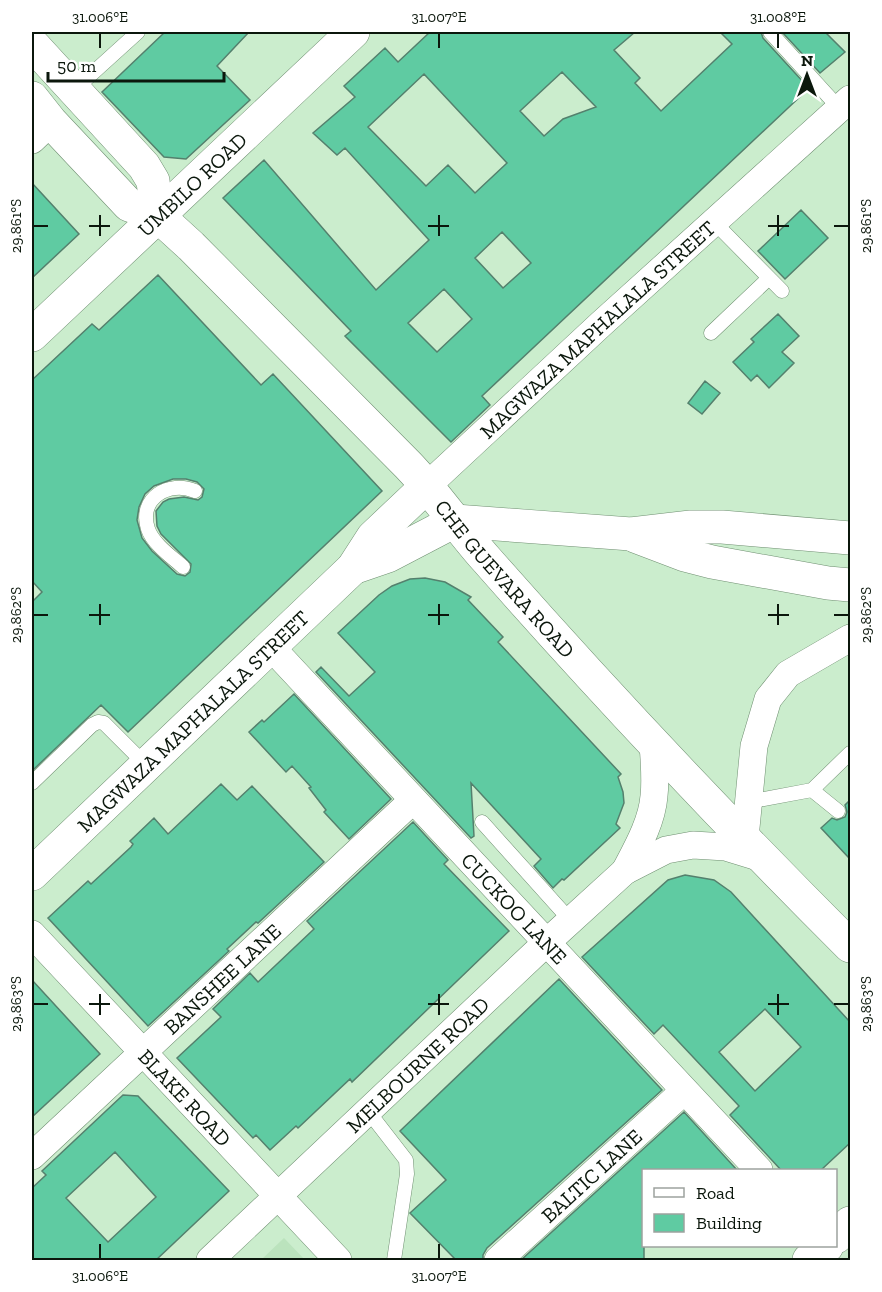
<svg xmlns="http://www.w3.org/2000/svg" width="882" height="1292" font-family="'Zilla Slab',serif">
  <rect width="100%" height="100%" fill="#cbedcd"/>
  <path fill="#bbe3bd" d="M284,1238L305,1260H261Z"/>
  <path fill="#5fcba2" stroke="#54806d" stroke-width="1.5" fill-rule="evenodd" d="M165,32H249L217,66L250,100L186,159L164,157L102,92Z
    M430,32H635L614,50L640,78L635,83L661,111L732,44L720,32H761L763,38L806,85L802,89L805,92L482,396L490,405L451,442L345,336L351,331L223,198L264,160L376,290L429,240L345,148L337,155L313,133L355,97L344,86L385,48L398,62ZM562,72L596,107L563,119L544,136L520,111ZM424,74L507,163L475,193L448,165L426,186L368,127ZM502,232L531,263L503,288L475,258ZM444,289L472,319L437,352L408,323Z
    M782,32H825L845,52L820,73Z
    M32,183L79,234L32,278Z
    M801,210L828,238L785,279L758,251Z
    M158,275L261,385L273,374L382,491L128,732L101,705L32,771V602L42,592L32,581V380L92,324L99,330ZM173,479H186L197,482L204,489L202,497L198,500L184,497L169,499L163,502L156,511L157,526L161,534L191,564L190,572L185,576L177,574L152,551L142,538L137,520L139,507L145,494L154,486Z
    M778,314L799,336L782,352L794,363L769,388L757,375L751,381L733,362L754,342L751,339Z
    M705,381L720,393L702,414L688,403Z
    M425,578L445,582L471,597L468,600L503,637L498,642L621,774L618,777L623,792L624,803L616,824L620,828L564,880L562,879L553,888L534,866L541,859L471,783L474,836L471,838L316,672L321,667L349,696L375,672L338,633L379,595L392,586L410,579Z
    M294,694L391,799L349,839L324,812L326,810L309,788L311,787L292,766L286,772L249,732L262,720L264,722Z
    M221,784L237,800L252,786L324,862L258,923L256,922L227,949L229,951L148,1026L48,918L88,881L91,884L131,847L133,844L130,841L154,818L168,834Z
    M850,800V859L821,828L832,818L837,820L845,817L847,812L845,805Z
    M413,822L448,860L444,864L509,931L352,1082L350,1079L298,1128L296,1126L270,1150L256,1135L253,1138L177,1058L221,1017L213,1009L250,973L258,982L314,929L307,921Z
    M685,875L714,880L731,892L850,1022V1143L821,1170H781L730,1115L739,1106L663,1025L654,1034L582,957L668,880ZM765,1009L801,1047L755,1091L719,1052Z
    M559,979L662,1090L487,1248L483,1255V1260H456L410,1213L446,1180L400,1131Z
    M32,980L100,1054L32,1117Z
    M123,1095L138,1096L229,1191L156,1260H32V1188L46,1175L42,1171ZM115,1152L156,1197L108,1242L66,1198Z
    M684,1112L737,1170H644V1260H521Z"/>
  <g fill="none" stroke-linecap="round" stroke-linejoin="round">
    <g stroke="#6f8f71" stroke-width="15">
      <path id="service" d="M770,32L840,109
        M74,90L138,32
        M714,222L782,291
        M711,333L769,278
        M183,567C172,557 153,544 148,529C138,498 169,480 195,491
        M32,783L92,725L98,722L104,723L146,765
        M812,790L838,811
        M748,802L812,790L850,753
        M482,822L570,920
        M368,1111L406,1160L407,1174L394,1260"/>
    </g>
    <g stroke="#6f8f71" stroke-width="28">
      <g id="minor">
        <path d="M32,140L51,122"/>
        <path id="s1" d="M428,485L601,324L850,99"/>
        <path id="s2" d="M271,647L759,1170"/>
        <path d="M745,838L754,746L768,699L788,674L850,638"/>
        <path d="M625,871C637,848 652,822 654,796C656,779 654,760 653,743"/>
        <path id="s3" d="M32,934L338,1260"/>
        <path id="s4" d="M32,1156L412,801"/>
        <path id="s5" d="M210,1260L546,943L625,871L666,850L693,845L726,847L765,859"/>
        <path id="s6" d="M498,1260L684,1091"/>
      </g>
    </g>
    <g stroke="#6f8f71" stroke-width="34">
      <g id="tertiary">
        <path id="s7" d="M32,335L353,32"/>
      </g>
    </g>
    <g stroke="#6f8f71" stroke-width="34">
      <g id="secondary">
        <path d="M32,44L144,166L153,181L157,215"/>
        <path id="s8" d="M32,98L51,122L129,205L157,215L191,246L408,465C436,494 459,529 486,559C603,692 725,821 850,946"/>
        <path d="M635,536L685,555L712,562L828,583L850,585"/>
        <path d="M353,568L388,556L455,521L631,534L691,527H722L850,538"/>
        <path id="s9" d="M32,874L353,568L373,537L428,485"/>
        <path d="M836,1237L850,1223"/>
        <path d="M809,1260L827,1246"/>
      </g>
    </g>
    <use href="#service" stroke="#fff" stroke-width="14"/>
    <use href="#minor" stroke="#fff" stroke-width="27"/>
    <use href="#tertiary" stroke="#fff" stroke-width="33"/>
    <use href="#secondary" stroke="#fff" stroke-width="33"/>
  </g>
  <path fill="none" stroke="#0b170c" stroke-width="2" d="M100,33V48M439,33V48M778,33V48M100,215V236M439,215V236M778,215V236M33,226H48M89,226H110M428,226H449M768,226H789M834,226H849M100,604V625M439,604V625M778,604V625M33,615H48M89,615H110M428,615H449M768,615H789M834,615H849M100,994V1015M439,994V1015M778,994V1015M33,1004H48M89,1004H110M428,1004H449M768,1004H789M834,1004H849M100,1244V1259M439,1244V1259"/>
  <g text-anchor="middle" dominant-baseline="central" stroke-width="5" stroke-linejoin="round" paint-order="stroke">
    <g font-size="21" fill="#0b170c" stroke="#fff">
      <text stroke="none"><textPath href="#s7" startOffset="220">UMBILO ROAD</textPath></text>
      <text stroke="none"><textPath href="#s1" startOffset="230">MAGWAZA MAPHALALA STREET</textPath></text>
      <text stroke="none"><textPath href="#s8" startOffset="678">CHE GUEVARA ROAD</textPath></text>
      <text stroke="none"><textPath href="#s9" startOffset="222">MAGWAZA MAPHALALA STREET</textPath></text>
      <text stroke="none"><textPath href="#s2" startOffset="357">CUCKOO LANE</textPath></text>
      <text stroke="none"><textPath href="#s4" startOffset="260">BANSHEE LANE</textPath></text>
      <text stroke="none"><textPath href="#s5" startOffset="285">MELBOURNE ROAD</textPath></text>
      <text stroke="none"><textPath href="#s3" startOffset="224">BLAKE ROAD</textPath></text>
      <text stroke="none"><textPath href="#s6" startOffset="126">BALTIC LANE</textPath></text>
    </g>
  </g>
  <rect width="882" height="1292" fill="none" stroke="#ffffff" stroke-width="66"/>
  <rect x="642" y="1169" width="195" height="78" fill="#ffffff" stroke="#9da29e" stroke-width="1.5"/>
  <rect x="654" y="1188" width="30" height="9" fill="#ffffff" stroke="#9da29e" stroke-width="1.5"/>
  <text x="696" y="1199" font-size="18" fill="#0b170c">Road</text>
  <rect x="654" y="1214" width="30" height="18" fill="#5fcba2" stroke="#9da29e" stroke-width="1.5"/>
  <text x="696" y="1229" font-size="18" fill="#0b170c">Building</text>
  <g transform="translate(807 75)" stroke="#ffffff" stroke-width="4.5" paint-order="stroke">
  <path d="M0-4.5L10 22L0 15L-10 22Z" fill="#0b170c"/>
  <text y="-9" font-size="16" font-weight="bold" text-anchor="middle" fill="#0b170c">N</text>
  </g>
  <path d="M48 72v9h176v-9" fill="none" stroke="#0b170c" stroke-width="3"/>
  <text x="57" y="72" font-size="18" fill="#0b170c" stroke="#ffffff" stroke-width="4.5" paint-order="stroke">50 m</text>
  <rect x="33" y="33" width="816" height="1226" fill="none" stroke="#0b170c" stroke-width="2"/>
  <g font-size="15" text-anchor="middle" fill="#0b170c">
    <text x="100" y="22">31.006°E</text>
    <text x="439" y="22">31.007°E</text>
    <text x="778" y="22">31.008°E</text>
    <text transform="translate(16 226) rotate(-90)" y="5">29.861°S</text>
    <text transform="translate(866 226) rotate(-90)" y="5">29.861°S</text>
    <text transform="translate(16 615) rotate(-90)" y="5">29.862°S</text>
    <text transform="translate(866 615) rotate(-90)" y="5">29.862°S</text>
    <text transform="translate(16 1004) rotate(-90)" y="5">29.863°S</text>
    <text transform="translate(866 1004) rotate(-90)" y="5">29.863°S</text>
    <text x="100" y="1281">31.006°E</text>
    <text x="439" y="1281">31.007°E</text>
  </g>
</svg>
